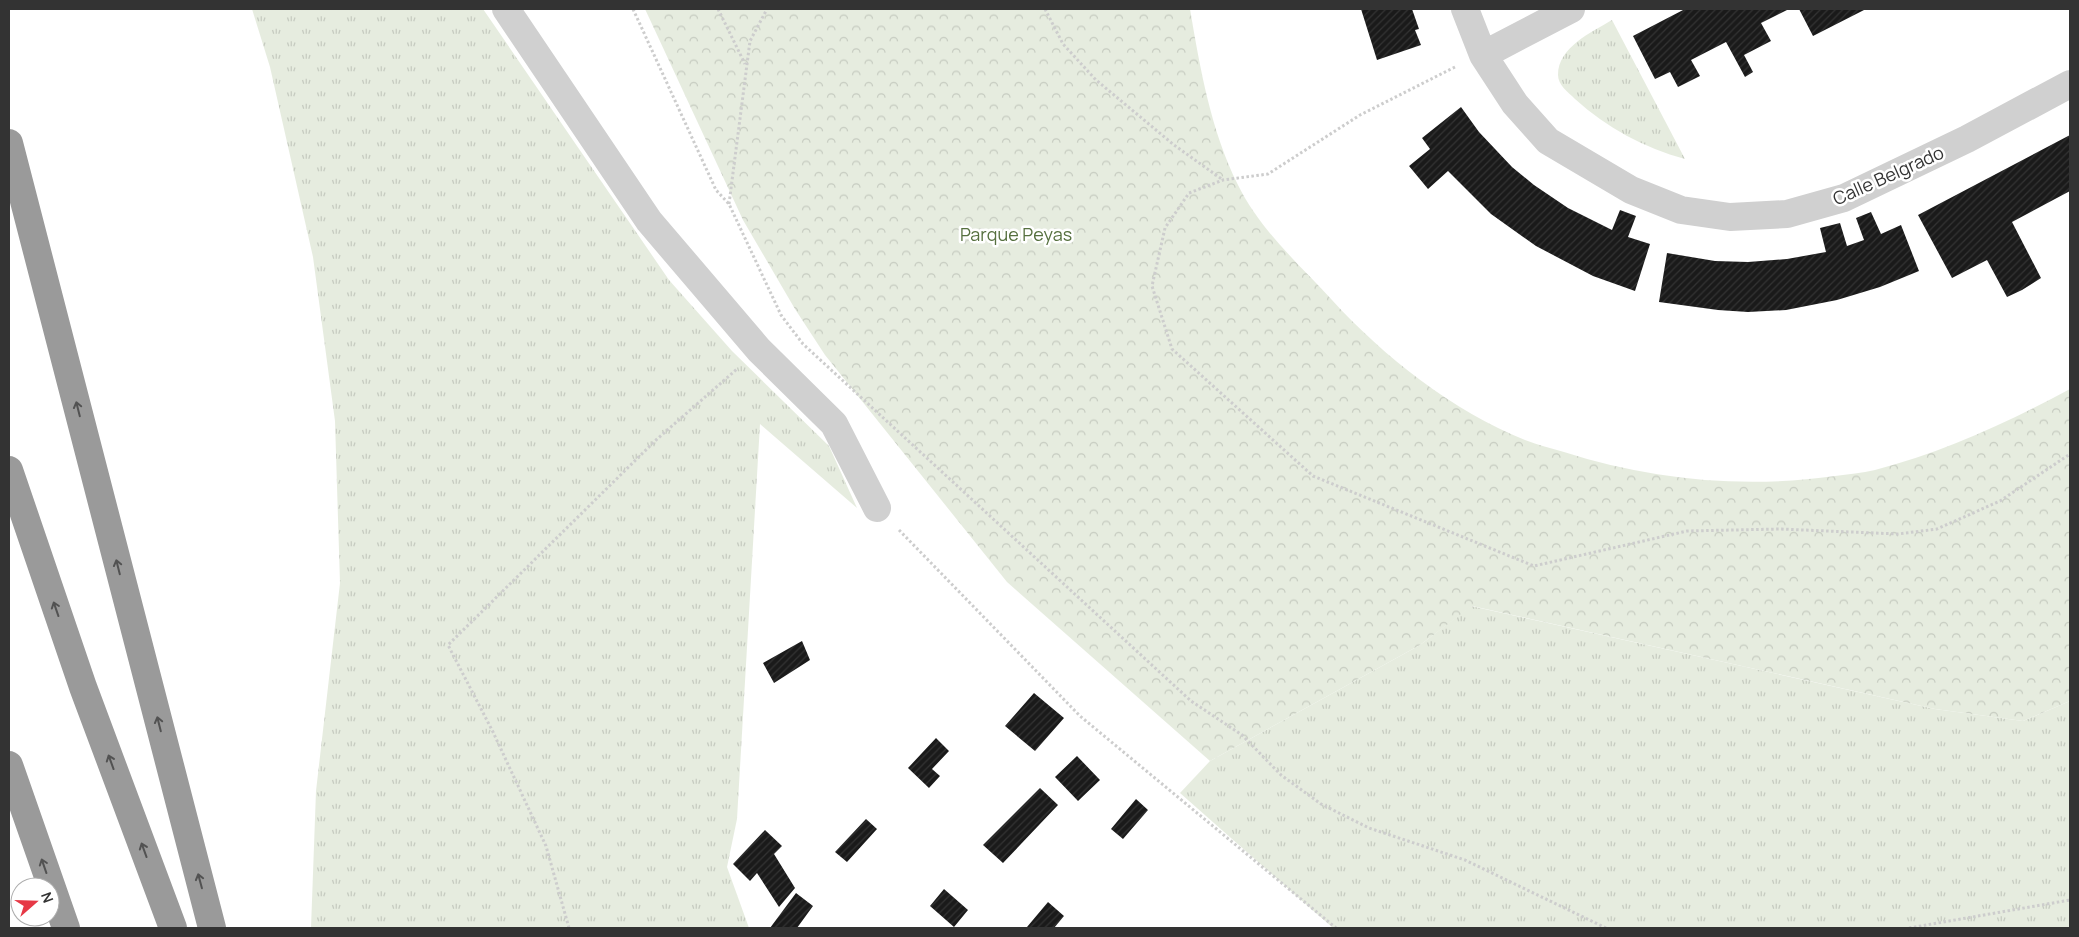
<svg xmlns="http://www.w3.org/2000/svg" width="2079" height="937" font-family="Manrope,sans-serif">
  <defs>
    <pattern id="grass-tufts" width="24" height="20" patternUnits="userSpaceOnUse" patternTransform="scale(1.25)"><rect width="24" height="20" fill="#e6ecdf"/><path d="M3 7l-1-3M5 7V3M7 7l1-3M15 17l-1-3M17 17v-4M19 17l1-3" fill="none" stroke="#c6cbc0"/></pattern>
    <pattern id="park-crowns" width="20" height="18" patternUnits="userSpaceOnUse" patternTransform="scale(1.25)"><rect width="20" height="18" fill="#e6ecdf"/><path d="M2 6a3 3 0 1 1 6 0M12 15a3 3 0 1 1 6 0" fill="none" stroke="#c6cbc0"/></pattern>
    <pattern id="building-hatch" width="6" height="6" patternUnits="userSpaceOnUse" patternTransform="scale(1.25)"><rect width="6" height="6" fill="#1a1a1a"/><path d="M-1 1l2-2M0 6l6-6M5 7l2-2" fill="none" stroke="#333"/></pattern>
  </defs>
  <rect width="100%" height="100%" fill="#fff"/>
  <path fill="url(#grass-tufts)" d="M252,9H483L669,280L732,351L829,446L857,508L760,424L737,819L727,867L749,928H311L316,791L340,583L335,421L313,257L270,67Z
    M1612,20L1685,159C1644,148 1607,128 1575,99C1568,92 1558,85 1558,75C1558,47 1592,32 1612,20Z
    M1471,606L1935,709L2023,721L2070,701V928H1333L1180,793L1210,761L1420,645Z"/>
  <path fill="url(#park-crowns)" d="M645,9H1190C1200,68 1211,131 1238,185C1260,230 1299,264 1332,300C1384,357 1453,411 1525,440C1538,445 1551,448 1564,452C1652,480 1744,489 1835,476C1848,474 1862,473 1875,470C1942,453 2009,422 2070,389V701L2023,721L1935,709L1472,606L1420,645L1210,761L1007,582L825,355L795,309L743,220Z"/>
  <path fill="url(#building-hatch)" d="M1361,9H1412L1419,29L1415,30L1421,45L1377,60Z
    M1685,9H1789L1761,23L1771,41L1744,55L1753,72L1745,77L1726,42L1691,60L1700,76L1678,87L1670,72L1655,79L1633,36Z
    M1799,9H1866L1813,36Z
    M1461,107L1479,132L1512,167L1534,185L1568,208L1612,230L1620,210L1636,216L1628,237L1650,244L1635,291L1593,276L1536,246L1491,214L1448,171L1428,189L1409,166L1430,149L1422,138Z
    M2070,135V191L2012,222L2041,278L2022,290L2007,297L1987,260L1952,278L1918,215Z
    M1871,212L1881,234L1901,225L1919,271L1880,287L1837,300L1786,310L1748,312L1718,310L1659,302L1667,253L1715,261L1748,262L1787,259L1826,252L1820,228L1840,223L1847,246L1864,240L1856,218Z
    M802,641L810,660L774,683L763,663Z
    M1034,693L1064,718L1035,751L1005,726Z
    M936,738L949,751L932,769L940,776L929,788L908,768Z
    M1077,756L1100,780L1078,801L1055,777Z
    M1040,788L1058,805L1003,863L983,845Z
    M1136,799L1148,810L1123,839L1111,829Z
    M866,819L877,829L847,862L835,852Z
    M765,830L782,846L774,854L795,888L779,907L757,873L750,881L733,864Z
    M944,889L968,910L954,927L930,906Z
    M796,893L813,906L797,928H770Z
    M1048,902L1064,916L1054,928H1029L1027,927Z"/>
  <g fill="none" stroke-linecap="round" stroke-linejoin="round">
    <path stroke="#cdcdcd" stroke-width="3" stroke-dasharray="2.5 2.5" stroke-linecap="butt" d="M633,9L716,190L729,204L781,315L803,344L1191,701L1242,735L1281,775L1321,804L1369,828L1465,860L1606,928
      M718,9L745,64
      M1045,9L1063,44L1096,80L1174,145L1223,180
      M1455,67L1360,115L1268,174L1223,180L1189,193L1165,228L1152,286L1172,349L1313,476L1534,566L1687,531L1780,529L1898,534L1937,529L2000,501L2070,454
      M729,204L750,41L767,9
      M899,530L1080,716L1336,928
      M569,928L546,846L493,732L448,645L656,440L737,369
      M1909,928L2070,900"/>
    <path stroke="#d0d0d0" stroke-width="28" d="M506,9L649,221L759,350L834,424L877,508
      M1465,9L1483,55L1515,104L1548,141L1631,190L1681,210L1730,217L1787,214L1844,198L1967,139L2070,84
      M1483,55L1571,9"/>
    <path stroke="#9a9a9a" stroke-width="28" d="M9,143L212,928
      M9,470L83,687L173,928
      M9,765L66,928"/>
  </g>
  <defs><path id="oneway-shaft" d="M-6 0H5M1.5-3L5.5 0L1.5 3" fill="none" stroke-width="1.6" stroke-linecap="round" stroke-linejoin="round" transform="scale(1.25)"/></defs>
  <g stroke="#525252">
    <use href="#oneway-shaft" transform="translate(78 409) rotate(-104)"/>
    <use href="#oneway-shaft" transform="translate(118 567) rotate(-104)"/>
    <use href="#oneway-shaft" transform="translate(56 609) rotate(-109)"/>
    <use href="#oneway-shaft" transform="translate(159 724) rotate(-104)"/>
    <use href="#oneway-shaft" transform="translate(111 762) rotate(-110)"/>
    <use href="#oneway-shaft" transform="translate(144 850) rotate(-110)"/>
    <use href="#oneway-shaft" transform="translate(44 866) rotate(-109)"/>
    <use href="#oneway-shaft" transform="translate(200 881) rotate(-105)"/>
  </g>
  <g text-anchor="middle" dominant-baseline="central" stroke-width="5" stroke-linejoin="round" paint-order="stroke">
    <g font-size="18" fill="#333" stroke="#fff">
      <text transform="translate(1888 175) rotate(-24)">Calle Belgrado</text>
    </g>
    <g font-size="18" fill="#56703f" stroke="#fff">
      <text x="1016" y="234">Parque Peyas</text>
    </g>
  </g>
  <rect width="2079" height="937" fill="none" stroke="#333333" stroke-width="20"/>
  <g transform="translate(35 902) rotate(70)"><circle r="24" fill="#ffffff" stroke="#adadad"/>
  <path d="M0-4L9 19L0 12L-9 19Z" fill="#e63946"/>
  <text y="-8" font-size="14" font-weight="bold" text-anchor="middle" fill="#333333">N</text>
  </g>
</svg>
